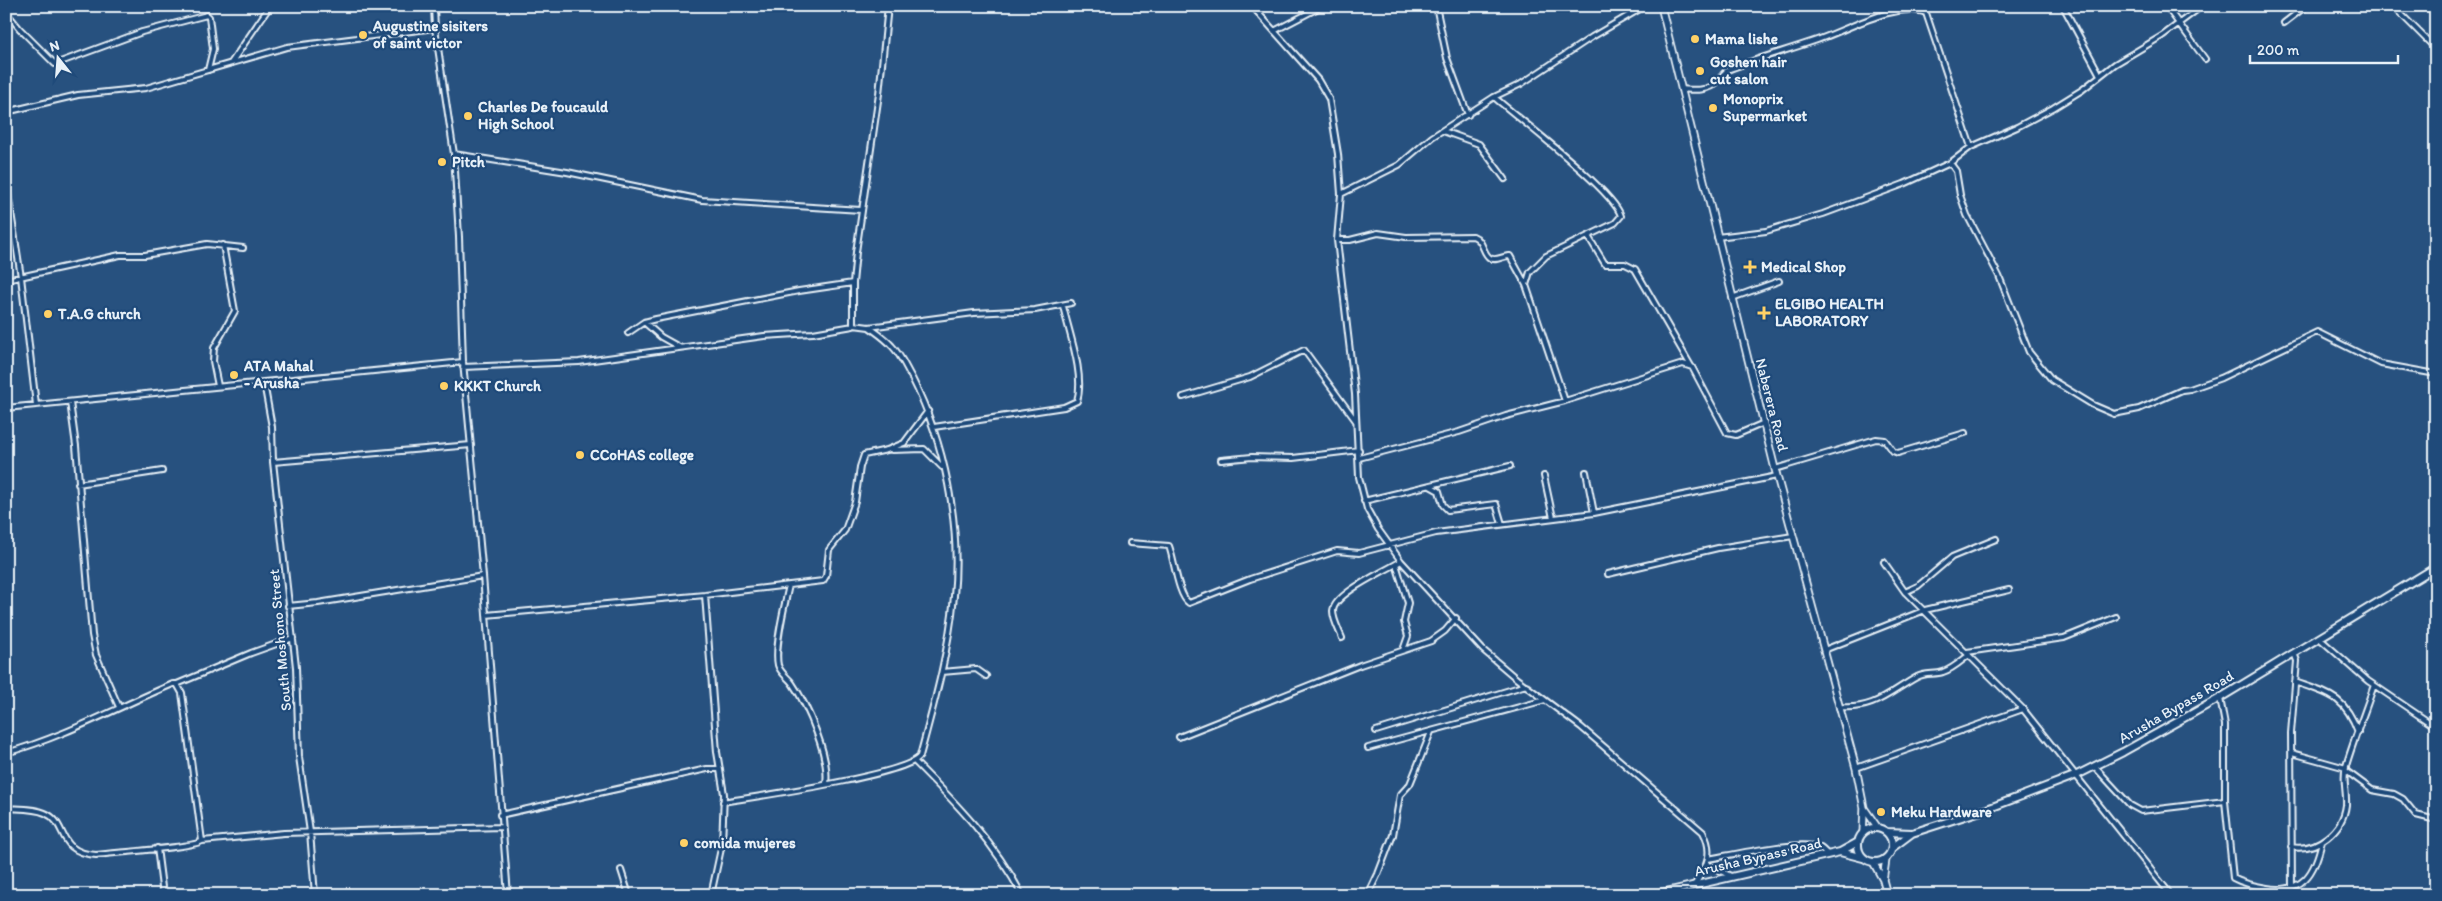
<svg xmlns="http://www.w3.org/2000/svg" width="2442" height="901" font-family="Itim,sans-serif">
  <rect width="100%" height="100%" fill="#27517f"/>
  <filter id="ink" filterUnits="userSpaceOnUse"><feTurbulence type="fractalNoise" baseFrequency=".02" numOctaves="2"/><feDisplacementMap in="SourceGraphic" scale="10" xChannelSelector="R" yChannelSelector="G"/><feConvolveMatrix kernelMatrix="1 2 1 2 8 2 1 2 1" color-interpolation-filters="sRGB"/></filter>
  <g filter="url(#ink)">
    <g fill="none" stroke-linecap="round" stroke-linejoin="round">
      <g stroke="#e8f1f8" stroke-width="8">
        <path id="street" d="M434,6L435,28L454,154L459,237L463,362L483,576L508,895
          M1252,6L1318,80L1329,99L1338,154L1341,194L1337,240L1355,394L1359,477L1367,509L1378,529L1401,561L1483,650L1517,679L1581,727L1703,832C1714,852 1707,867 1695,884
          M1436,6L1447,58L1468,115
          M2063,6L2100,75
          M2166,6L2205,59
          M2393,6L2436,49
          M6,12L20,29L55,64L142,32L207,15L209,17L213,49L208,70
          M2284,23L2306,6
          M1274,31L1322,6
          M231,63L270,6
          M1681,89C1693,90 1707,92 1717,82C1722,77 1723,72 1730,69C1758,58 1788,50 1817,40C1845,31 1898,0 1926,13L1971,147
          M1494,97C1518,118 1614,191 1621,216L1615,223L1546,256L1530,272L1526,285
          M6,112L78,95L146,88L287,47L435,28
          M1443,131L1479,144L1505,179
          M454,154L567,172L702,200L861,210
          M1950,163L1956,171L1960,195L1967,215L1999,276L2029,352L2052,380L2093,405L2114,414L2139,409L2182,390L2190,389L2221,378L2317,332L2381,364L2436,374
          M6,180L21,277L36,405
          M1341,194L1399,165L1432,137L1494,97L1521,84L1592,37L1645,6
          M1588,236L1605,264H1625L1635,269L1691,366
          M1717,237L1766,231L1823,214L1904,184L1950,163L1971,147L2017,127L2053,108L2082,90L2115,64L2162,36L2202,6
          M1337,240H1350L1378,233L1406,237L1473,236C1484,240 1482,253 1490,258C1496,262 1504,255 1510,256L1526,285L1565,401
          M6,280L120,255H145L207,244L243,248
          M1732,298L1779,281
          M644,322L661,337L679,347
          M854,325L869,327L974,313L1035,310L1071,303
          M628,333L644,322L656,319L799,291L853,283
          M463,367L579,362L764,336L813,333L853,326V283L856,252L879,94L888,6
          M264,383L272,427L273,462L296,667L299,757L310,832L315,895
          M218,386L213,361L214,348L235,311L223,245
          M1183,397L1250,377L1304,350L1356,421
          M70,402L76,446L92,635L96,655L119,707
          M6,408L463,362
          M934,427L1064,407L1077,401C1085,375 1069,333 1063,306
          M892,450L924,449L942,467
          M1359,458L1459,432L1506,416L1565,401L1683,364L1692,367L1727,433L1736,435L1764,423
          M1221,460L1252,457L1293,458L1359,450
          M273,462L471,445
          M1775,469L1876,439L1885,440L1893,451L1898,453L1965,433
          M1586,472L1594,513
          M1544,476L1553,518
          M78,484L162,471
          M1430,486L1439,491L1443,505L1448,510L1496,504L1502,524
          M1364,501L1510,466
          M1130,543L1169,546C1174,559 1178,596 1189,603L1250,579L1337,551L1359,553L1436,533L1594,513L1777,476
          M1884,562L1905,592L2023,709L2171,895
          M1396,564L1408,603L1404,622L1408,636L1403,650
          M1608,574L1718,548L1793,536
          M789,585C785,604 774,647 778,665C780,673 788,677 792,683C808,706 830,757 826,784
          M1905,592L1918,586L1952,557L1996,539
          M705,595L717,752L724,794L722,844L711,895
          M288,606L318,603L483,576
          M486,615L705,595L823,581L826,576L829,550L845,530L855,502L860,467L864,455L887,450L904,443L928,411
          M1342,638C1339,630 1333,620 1333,611C1334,593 1386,571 1401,561
          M2319,638L2368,681L2436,727
          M1824,650L1925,610L2009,590
          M1967,652L2064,638L2116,617
          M942,672L976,669L986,676
          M2295,682C2329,694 2345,696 2358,732
          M177,684L251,653L293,638
          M2220,698L2225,725V801L2233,878C2244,884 2255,886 2267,888C2303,894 2315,873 2322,841
          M1839,707C1875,710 1888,693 1917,677C1925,672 1935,675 1943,672C1953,669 1961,661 1969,655
          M1376,731L1526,685
          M1179,737L1360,665L1431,641L1445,631L1456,618
          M1368,748L1545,700
          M6,753C64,737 118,707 173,684H177L182,693L202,841C197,847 111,853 96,855C55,852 69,823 45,813C34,808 18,809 6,808
          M2292,753L2346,768
          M915,762C956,803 995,843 1022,895
          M2094,766L2130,805L2141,811L2225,801
          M1856,768L2023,709
          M2345,770L2372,790L2394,794L2403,799L2416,815L2436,820
          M723,802C753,797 908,775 920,756C934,704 949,651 954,596C961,523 945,443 912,378C906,368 901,355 892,346C885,338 877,333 869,327
          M500,815L707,769H719
          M202,841L284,833L502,827
          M2291,847C2317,852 2343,830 2346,805C2347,791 2342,779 2346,766C2354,739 2365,712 2374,685
          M157,848L163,895
          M1708,859C1731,855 1798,840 1818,847C1822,848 1825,852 1827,854
          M1708,865L1733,877
          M621,870L629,895
          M2292,888L2291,733L2297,661L2294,653
          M1368,895L1378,874L1393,835L1400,795L1410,784L1431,732"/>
      </g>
      <g stroke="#e8f1f8" stroke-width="9">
        <path id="secondary" d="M1661,6L1775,469L1856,768L1864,808L1863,833
          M1864,808L1878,828
          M1873,862L1883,880L1887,895
          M1883,880L1886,859"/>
      </g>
      <g stroke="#e8f1f8" stroke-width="10">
        <path id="primary" d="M1858 845a17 17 0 1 1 34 0a17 17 0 1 1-34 0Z
          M1887,832L1912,833
          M1892,848L1912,833L1987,809L2077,775L2123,752L2220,698L2436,567
          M1840,852L1863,858
          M1653,895L1840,852L1858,842"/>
      </g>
      <use href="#street" stroke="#1f4a7a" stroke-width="4"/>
      <use href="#secondary" stroke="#1f4a7a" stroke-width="5.5"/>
      <use href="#primary" stroke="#1f4a7a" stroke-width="6"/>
    </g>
  </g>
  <g fill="#ffd166" stroke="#1f4a7a" stroke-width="2">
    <circle cx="363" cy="35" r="5"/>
    <circle cx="1695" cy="39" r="5"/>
    <circle cx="1700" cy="71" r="5"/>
    <circle cx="1713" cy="108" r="5"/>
    <circle cx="468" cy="116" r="5"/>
    <circle cx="442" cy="162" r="5"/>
    <path d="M1747.5 259.5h5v5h5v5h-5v5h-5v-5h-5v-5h5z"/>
    <path d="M1761.5 305.5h5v5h5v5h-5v5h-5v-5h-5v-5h5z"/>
    <circle cx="48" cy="314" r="5"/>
    <circle cx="234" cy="375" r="5"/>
    <circle cx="444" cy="386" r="5"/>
    <circle cx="580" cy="455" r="5"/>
    <circle cx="1881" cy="812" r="5"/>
    <circle cx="684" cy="843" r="5"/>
  </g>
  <g text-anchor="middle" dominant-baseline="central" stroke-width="4.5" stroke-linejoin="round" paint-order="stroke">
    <g font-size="15" font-weight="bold" fill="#e8f1f8" stroke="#1f4a7a" text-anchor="start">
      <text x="373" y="26">Augustine sisiters<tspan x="373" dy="17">of saint victor</tspan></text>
      <text x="1705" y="39">Mama lishe</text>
      <text x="1710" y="62">Goshen hair<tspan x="1710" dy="17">cut salon</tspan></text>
      <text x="1723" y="99">Monoprix<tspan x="1723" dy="17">Supermarket</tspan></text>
      <text x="478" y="107">Charles De foucauld<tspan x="478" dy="17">High School</tspan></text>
      <text x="452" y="162">Pitch</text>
      <text x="1761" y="267">Medical Shop</text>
      <text x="1775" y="304">ELGIBO HEALTH<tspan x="1775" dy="17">LABORATORY</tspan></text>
      <text x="58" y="314">T.A.G church</text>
      <text x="244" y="366">ATA Mahal<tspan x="244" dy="17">- Arusha</tspan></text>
      <text x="454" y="386">KKKT Church</text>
      <text x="590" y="455">CCoHAS college</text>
      <text x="1891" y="812">Meku Hardware</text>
      <text x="694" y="843">comida mujeres</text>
    </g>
    <g font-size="15" fill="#e8f1f8" stroke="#1f4a7a">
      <text transform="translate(1772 405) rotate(76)">Naberera Road</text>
      <text transform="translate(280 640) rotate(-95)">South Moshono Street</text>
      <text transform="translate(2176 707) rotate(-30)">Arusha Bypass Road</text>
      <text transform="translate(1758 857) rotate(-13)">Arusha Bypass Road</text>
    </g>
  </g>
  <rect width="2442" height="901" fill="none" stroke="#1f4a7a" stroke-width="25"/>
  <rect x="12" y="12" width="2417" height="876" fill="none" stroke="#e8f1f8" stroke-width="2" filter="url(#ink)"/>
  <g transform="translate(58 58) rotate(343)" stroke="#1f4a7a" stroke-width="4" paint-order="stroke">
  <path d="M0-4L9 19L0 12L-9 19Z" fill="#e8f1f8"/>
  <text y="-8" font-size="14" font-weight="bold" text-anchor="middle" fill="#e8f1f8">N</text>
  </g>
  <path d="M2250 55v8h148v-8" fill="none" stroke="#e8f1f8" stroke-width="2.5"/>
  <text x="2257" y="55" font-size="15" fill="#e8f1f8" stroke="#1f4a7a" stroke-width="4" paint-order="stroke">200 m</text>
</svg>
